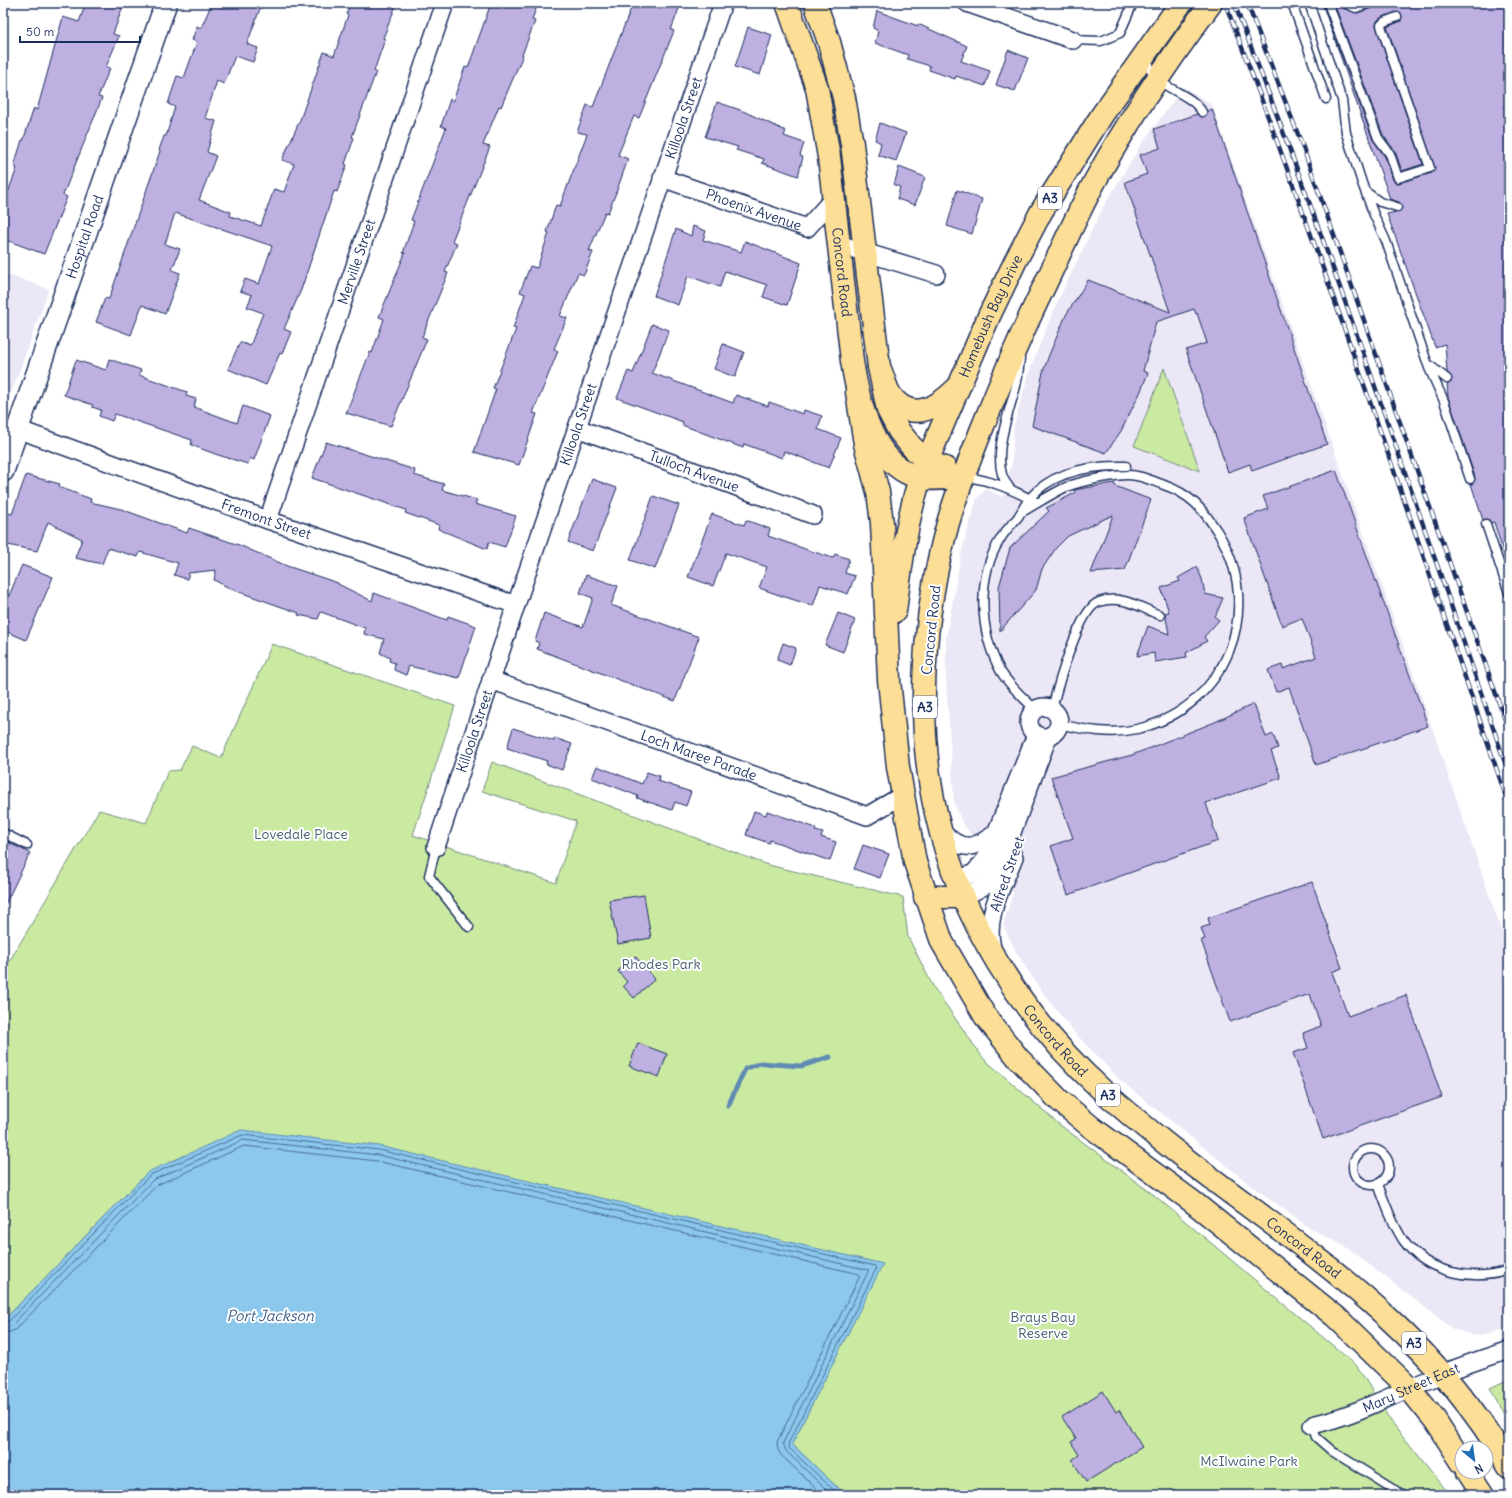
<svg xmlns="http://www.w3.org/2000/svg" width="1512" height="1498" font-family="Delius,sans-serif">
  <rect width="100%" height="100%" fill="#fff"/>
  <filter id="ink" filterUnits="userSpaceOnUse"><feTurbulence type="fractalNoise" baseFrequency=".025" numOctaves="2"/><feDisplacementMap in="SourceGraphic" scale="8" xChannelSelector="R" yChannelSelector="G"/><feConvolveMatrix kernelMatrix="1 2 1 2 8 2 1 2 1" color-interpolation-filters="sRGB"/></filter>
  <g filter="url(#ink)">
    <path fill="#ece7f6" d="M1184,87L1212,105L1426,710L1509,953V1327L1485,1335L1475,1336L1453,1329L1349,1249L1308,1227L1248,1183L1121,1081L1073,1031L1040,989L1016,952L1003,925L1013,893L962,822L954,802L946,680V639L962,549L977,498L986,489L1003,497L1012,462L1014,426L1022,396L1032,364L1055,307L1102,209L1142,143Z
      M3,273L49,289L3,416Z"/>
    <path fill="#caeaa2" stroke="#728c80" d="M1164,368L1200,471L1134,446Z
      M272,644L455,706L413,835L556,883L576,821L482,791L492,762L768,865L903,897L908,937L934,988L983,1058L1060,1125L1154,1195L1357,1366L1390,1420L1450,1495H1178L1175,1489L1165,1495H845L792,1444L882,1264L148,1172L3,1321V972L99,810L146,823L168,771L180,770L192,746L221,758Z
      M1509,1379V1423L1490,1388Z"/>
    <path fill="#8cc8ec" stroke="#5f8bb3" d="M241,1130L379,1146L883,1264L792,1444L845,1495H3V1321L148,1172Z"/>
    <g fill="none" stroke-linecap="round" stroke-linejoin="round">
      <path stroke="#486c97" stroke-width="1" d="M3,1323L8,1322L150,1175L242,1135L379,1150L875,1266L876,1269L788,1444L789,1448L839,1495
        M3,1328L11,1326L153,1180L243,1140L378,1155L868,1270V1272L783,1443L786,1451L832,1495
        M3,1334L15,1330L157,1185L244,1146L377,1161L859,1274L860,1276L777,1442L778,1450L781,1455L823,1495"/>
      <path stroke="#5f8bb3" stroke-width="5" d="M728,1106L745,1069L760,1063L801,1066L830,1057"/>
    </g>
    <path fill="#beb0e1" stroke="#1b2f5e" d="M86,3H115L123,6L113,34L119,36L106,67L110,68L98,97L102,98L63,195L67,197L44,254L3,239V206L17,168L14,166L22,140L23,141L34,108L37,110L63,17L79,22Z
      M212,3H262L247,44L258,48L253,62L235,56L224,84L217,81L205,118L216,121L207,152L216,156L199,200L231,212L230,216L261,226L274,189L284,192L294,164L282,160L300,120L324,52L334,56L348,15L346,14L351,3H397L383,38L385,39L374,71L376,72L352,137L354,138L345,164L347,165L337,192L334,191L301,290L284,329L291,332L282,354L280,353L266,385L228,369L240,342L250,346L263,313L247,307L252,295L240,291L245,279L259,284L272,246L175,213L165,244L180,249L172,270L180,273L165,314L142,305L131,335L96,322L105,298L109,299L160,151L159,150L164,136H166L175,107L168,104L177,76L184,78L197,42L192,40L197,26L201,28Z
      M491,3H538L532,20L535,21L522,55H523L501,107L499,106L483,145L490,147L452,241L457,243L445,272L448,273L422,337L427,339L391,426L346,413L370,352L372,353L384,319L379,317L405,253H403L414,221L411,220L446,128L441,126L450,99L453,101L465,67L468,68Z
      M633,3H681L671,30L674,31L639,118L634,116L618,155L628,159L617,190L608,213L605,212L589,251L593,252L584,275L578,273L560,316L567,318L554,349L558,351L533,413L537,414L519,465L474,452L496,389L493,388L516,329L513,328L525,294L520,292L530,266L537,268L549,233L547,232L556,205L560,206L587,134L577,132L587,105L593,107Z
      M1322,3L1373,140L1385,157L1393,180L1397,183L1432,173L1435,169L1387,27L1401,21L1402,15L1397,12L1382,17L1377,21L1376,26L1423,164L1402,171L1395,151L1383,135L1334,3H1339L1342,8L1357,13L1372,8L1375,3H1509V561L1506,562L1494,522L1491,523L1487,519L1483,520L1471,484L1474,482L1475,477L1448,397L1447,384L1452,379L1447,372L1445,344L1435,347L1387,214L1400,211L1402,205L1399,202L1390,199Z
      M877,11L918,26V24L967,46L961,61L990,71L985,86L956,76L955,79L929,70L930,66L907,59L908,55L875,43L878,31L873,28Z
      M748,27L772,35L760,75L735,67Z
      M1008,50L1028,58L1015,91L996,85Z
      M717,102L743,111L786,131L784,136L804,143L800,156L803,157L798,176L762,163L764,159L736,150L738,147L705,137Z
      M1212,109L1327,444L1252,471L1250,464L1228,472L1186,350L1207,343L1197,313L1196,314L1194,309L1156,322L1143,371L1148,373L1140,393L1121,431L1106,453L1032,426L1043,372L1049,355L1066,315L1088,280L1170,312L1125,182L1147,174L1140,155L1160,148L1154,129L1197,114L1203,117L1207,114V111Z
      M880,123L906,133L896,161L878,155L881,143L875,140Z
      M899,167L925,177L915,205L897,199L900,187L894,185Z
      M957,190L982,199L972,234L947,226Z
      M693,226L706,231L703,240L741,252L745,241L801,263L787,305L763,297L767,285L725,271L720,287L688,276L678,305L654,296L676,229L691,236Z
      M652,324L669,330L652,373L733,403L736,395L768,406L769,402L803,414L804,410L822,416L818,429L841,438L829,468L784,451L782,458L744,444L743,448L682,425L683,422L617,398L628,371L633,373Z
      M723,344L744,352L735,377L714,369Z
      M109,359L141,370L139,375L187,392L186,396L196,399L194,407L237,423L243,406L270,416L254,460L250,458L248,464L218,455L191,445L192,440L115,414L112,421L99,416L101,410L92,407L93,405L64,395L76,360L106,370Z
      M326,442L415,470L414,475L444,484L442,490L477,500L475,504L516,516L505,547L489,542L487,549L438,529L439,525L405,513L406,510L312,478Z
      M1336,470L1428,726L1316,765L1289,687L1276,692L1268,670L1282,665L1283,669L1316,657L1302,618L1282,626L1244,518L1268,509L1263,496Z
      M26,475L60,484L59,487L91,499L90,502L121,509L187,533L189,528L239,545L287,566L338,583V584L372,601L374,593L447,620L448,616L476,626L459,678L409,666L406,675L394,670L395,663L389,661L390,658L380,653L384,639L364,634L365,628L321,612L318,619L298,615L299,613L231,589L214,580L216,570L189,573L187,579L174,575L178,563L140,552L138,557L108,548L102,564L75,558L82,539L48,522L37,551L3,544V528L8,513L12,514Z
      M592,479L617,488L593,551L568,542Z
      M1114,483L1115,486L1151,500L1125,570L1091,573L1113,515L1068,536L1056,548L1042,569L1036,590L1000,631L999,587L1010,548L1049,511L1046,508L1075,493L1074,490Z
      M653,496L679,505L655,569L630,560Z
      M712,514L744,525L746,520L770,529L768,536L808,550L833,558L835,554L849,559L845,573L855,576L848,594L820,585L813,606L782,596L759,588L767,567L726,553L713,586L688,577Z
      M22,565L53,577L26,640L3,630V610Z
      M1197,567L1202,579L1205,594L1223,598L1215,617L1219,620L1204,637L1207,641L1186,653L1187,657L1155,662L1154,653L1137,656L1148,626L1169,634L1165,613L1169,612L1161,588L1180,581L1178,578Z
      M586,575L618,586L611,605L699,637L675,701L537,649L539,643L535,641L544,613L583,627L593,598L580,593Z
      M838,613L855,620L843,652L825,645Z
      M783,643L796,648L790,665L777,660Z
      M1254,704L1266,737L1273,734L1278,748L1271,751L1281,778L1206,803L1218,841L1068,895L1051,846L1073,838L1051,777L1132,755L1215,722Z
      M513,728L554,741L555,738L572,744L562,770L546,764L547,761L507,748Z
      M597,766L642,784L647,772L659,776L658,781L691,792L686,806L675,802L672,810L637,798L638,796L592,778Z
      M754,811L766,815L767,811L816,828L815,831L823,833L821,837L836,842L830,861L770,840L769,843L746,835Z
      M3,840L30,853L3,909Z
      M863,845L889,854L880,878L854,869Z
      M1312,882L1342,968L1332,972L1348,1016L1406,995L1442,1097L1323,1139L1293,1053L1308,1048L1303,1033L1321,1026L1310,994L1230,1022L1201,940L1205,939L1201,928L1210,925L1208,918Z
      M644,895L651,938L618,944L609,900Z
      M635,956L655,979L634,998L623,986L627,982L618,971Z
      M638,1043L667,1054L659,1077L629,1066Z
      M1103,1391L1116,1412L1119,1410L1142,1447L1086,1482L1072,1460L1079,1455L1071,1442L1076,1439L1062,1417Z"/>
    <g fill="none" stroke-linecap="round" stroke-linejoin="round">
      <g stroke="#1b2f5e" stroke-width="11">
        <path id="service" d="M1292,3L1326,99
          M1309,3L1342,100L1346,133L1362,183L1374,215L1386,241L1429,368L1444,401L1470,479
          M1328,3L1378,138L1390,154L1398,178L1430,168L1382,29L1381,25L1384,22L1397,17
          M1344,3L1356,8L1370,3
          M1073,40L1101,41L1120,33L1133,3
          M1148,57C1148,89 1189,89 1202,112
          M1366,192L1380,202L1397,207
          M1428,364L1447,379
          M965,477C991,480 1011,489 1034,501
          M1009,487C988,464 1009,413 1016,386C1018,378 1019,368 1020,359
          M1022,512C1036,504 1050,495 1064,488C1079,481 1109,476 1126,475C1138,474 1153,481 1164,485C1190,494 1203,509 1217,531C1266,608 1227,708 1137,729C1111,735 1085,730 1059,724
          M1486,524L1509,593
          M1052,709C1057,689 1079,608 1099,602C1120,594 1141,608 1160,615
          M1036,710C1024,699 1010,686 1001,672C979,632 976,577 1001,538C1006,530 1012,524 1018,517C1022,511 1025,504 1029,499C1053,470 1092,465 1126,466
          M3,833L27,845
          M436,847L429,876L469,927
          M1353 1167a18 18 0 1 1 36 0a18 18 0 1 1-36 0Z
          M1378,1184C1385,1203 1392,1223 1403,1240C1426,1273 1473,1282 1509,1270
          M1312,1425L1316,1437L1332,1451L1403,1495"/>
      </g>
      <g stroke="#1b2f5e" stroke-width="20">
        <g id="minor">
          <path d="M967,3L1073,40"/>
          <path id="s1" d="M662,178L807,228L833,199"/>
          <path d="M838,244L936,274"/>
          <path id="s2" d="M577,428L813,515"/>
          <path id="s3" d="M17,429L268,520L516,605"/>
          <path id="s4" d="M268,520L445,3"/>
          <path id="s5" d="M491,680L867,816L903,795"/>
          <circle cx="1044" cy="722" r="15"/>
          <path d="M941,831C962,852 973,850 996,833"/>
          <path id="s6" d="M436,847L516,605L723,3"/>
          <path d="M957,880L974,873L985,860L1036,735"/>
          <path d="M964,897L986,885L1000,864L1048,737"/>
          <path d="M992,948C984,916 1003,886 1014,857"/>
          <path id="s7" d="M1312,1425C1357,1415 1398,1392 1440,1375C1462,1365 1486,1358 1509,1350"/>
        </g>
      </g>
      <g stroke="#1b2f5e" stroke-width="24">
        <g id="tertiary">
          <path id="s8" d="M3,471L166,3"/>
        </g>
      </g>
      <g stroke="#1b2f5e" stroke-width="25">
        <g id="primary">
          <path id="s9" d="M787,3L817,88L829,157L852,361C858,400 873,465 918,477C931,481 950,477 964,477"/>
          <path d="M815,3L829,42L844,98L852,144L879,367L888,410L899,431L911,446L926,461L945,468"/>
        </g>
      </g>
      <g stroke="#1b2f5e" stroke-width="25">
        <g id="trunk">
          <path id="s10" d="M1211,3C1169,60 1129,119 1095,181C1075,218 1059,256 1041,293C1019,338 1000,384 981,431C969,461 957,492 948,523C923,613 915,721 936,813C959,917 1023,1018 1102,1090C1191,1171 1297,1234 1386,1316C1434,1360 1476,1410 1509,1466"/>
          <path d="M879,367C883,375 885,385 889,393C909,424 936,409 956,389"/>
          <path d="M857,392L865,444L878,492L882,523L889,680L898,767L915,862L942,942L985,1016L1018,1058L1059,1100L1091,1127L1193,1202L1336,1317L1409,1388L1435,1420L1462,1462"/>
          <path id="s11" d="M895,611C901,566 906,522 920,478L989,316L1016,260L1041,212L1102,115L1181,3"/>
          <path d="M925,897H964"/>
          <path d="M1468,1472L1483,1495"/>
        </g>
      </g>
      <use href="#service" stroke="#fff" stroke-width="8"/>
      <use href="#minor" stroke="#fff" stroke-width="17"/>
      <use href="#tertiary" stroke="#fff" stroke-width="21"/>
      <use href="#primary" stroke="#fcde96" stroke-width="22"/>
      <use href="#trunk" stroke="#fcde96" stroke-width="22"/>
      <g stroke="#1b2f5e" stroke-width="4.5">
        <path id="rail" d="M1225,3C1327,268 1416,537 1509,805
          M1234,3C1333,257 1420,516 1509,774
          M1247,3L1301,142L1509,731"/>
      </g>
      <use href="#rail" stroke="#fff" stroke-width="3" stroke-dasharray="9" stroke-linecap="butt"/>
    </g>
  </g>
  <g text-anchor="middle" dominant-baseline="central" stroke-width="4" stroke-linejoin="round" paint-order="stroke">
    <g fill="#fff" stroke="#5f6d8e" stroke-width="1">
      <rect x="1038" y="187" width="24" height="22" rx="3"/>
      <rect x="913" y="696" width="24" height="22" rx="3"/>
      <rect x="1096" y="1084" width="24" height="22" rx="3"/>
      <rect x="1402" y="1332" width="24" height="22" rx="3"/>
    </g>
    <g font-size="13" font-weight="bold" fill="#1b2f5e">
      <text x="1050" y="198">A3</text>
      <text x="925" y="707">A3</text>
      <text x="1108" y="1095">A3</text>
      <text x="1414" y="1343">A3</text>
    </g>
    <g font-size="14" fill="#1b2f5e" stroke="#fff">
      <text stroke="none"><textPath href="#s6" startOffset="770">Killoola Street</textPath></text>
      <text stroke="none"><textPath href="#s1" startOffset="97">Phoenix Avenue</textPath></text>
      <text stroke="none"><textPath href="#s8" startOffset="248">Hospital Road</textPath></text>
      <text stroke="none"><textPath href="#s4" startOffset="273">Merville Street</textPath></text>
      <text stroke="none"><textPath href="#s9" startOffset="276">Concord Road</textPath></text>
      <text stroke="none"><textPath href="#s11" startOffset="312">Homebush Bay Drive</textPath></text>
      <text stroke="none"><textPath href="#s6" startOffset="446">Killoola Street</textPath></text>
      <text stroke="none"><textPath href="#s2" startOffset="125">Tulloch Avenue</textPath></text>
      <text stroke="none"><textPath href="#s3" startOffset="265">Fremont Street</textPath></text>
      <text transform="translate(931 630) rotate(-84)">Concord Road</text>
      <text stroke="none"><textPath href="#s6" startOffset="122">Killoola Street</textPath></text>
      <text stroke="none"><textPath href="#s5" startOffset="221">Loch Maree Parade</textPath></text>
      <text transform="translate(1007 874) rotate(-71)">Alfred Street</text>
      <text stroke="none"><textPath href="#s10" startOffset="1138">Concord Road</textPath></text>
      <text stroke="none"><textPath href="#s10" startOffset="1462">Concord Road</textPath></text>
      <text stroke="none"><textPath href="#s7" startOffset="106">Mary Street East</textPath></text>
    </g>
    <g font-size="14" fill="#475e6f" stroke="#fff">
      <text x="301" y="834">Lovedale Place</text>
      <text x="661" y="964">Rhodes Park</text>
      <text x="1043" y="1317">Brays Bay<tspan x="1043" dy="16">Reserve</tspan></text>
      <text x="1249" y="1461">McIlwaine Park</text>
    </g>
    <g font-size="15" font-style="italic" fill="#3d5d89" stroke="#fff">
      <text x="270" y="1315">Port Jackson</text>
    </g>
  </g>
  <rect width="1512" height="1498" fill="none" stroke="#fff" stroke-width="16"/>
  <rect x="8" y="8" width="1496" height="1482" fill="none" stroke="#1b2f5e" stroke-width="1.5" filter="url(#ink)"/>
  <g transform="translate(1474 1460) rotate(151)"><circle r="19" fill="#ffffff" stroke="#a4acbf"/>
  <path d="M0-3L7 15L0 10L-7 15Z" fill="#1f6fb2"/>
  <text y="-6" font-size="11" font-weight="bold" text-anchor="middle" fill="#1b2f5e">N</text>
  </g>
  <path d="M20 36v6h120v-6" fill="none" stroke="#1b2f5e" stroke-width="2"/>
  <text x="26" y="36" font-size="12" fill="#1b2f5e" stroke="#ffffff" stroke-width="3" paint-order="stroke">50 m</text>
</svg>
